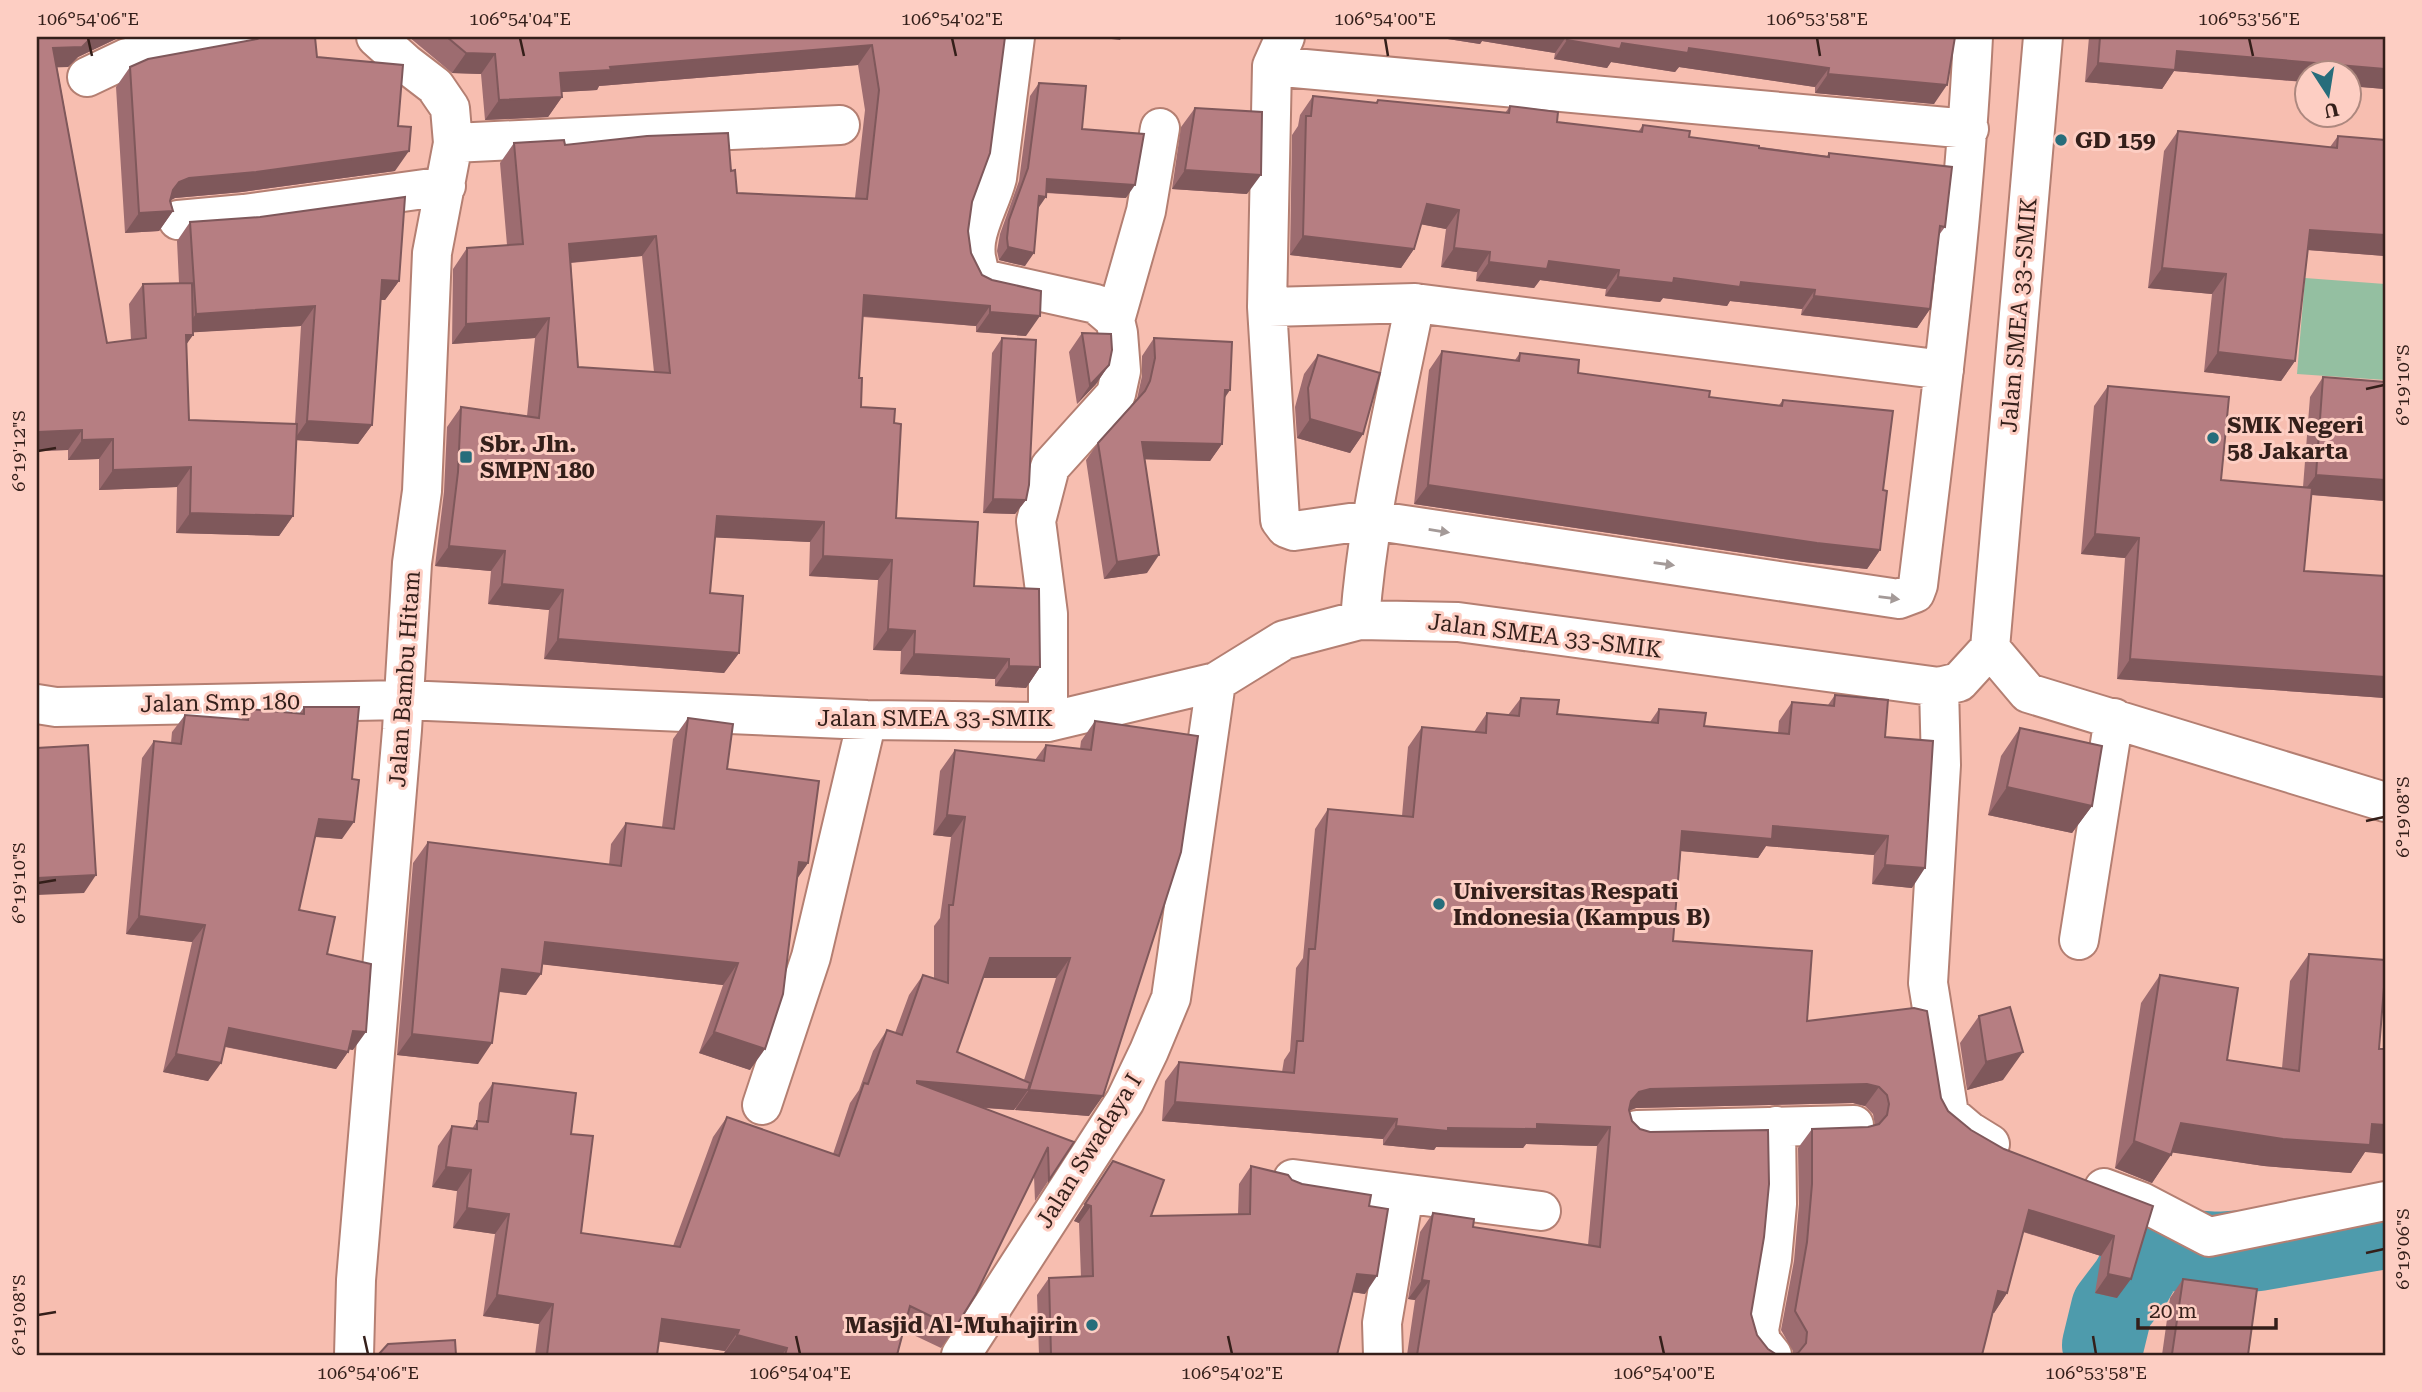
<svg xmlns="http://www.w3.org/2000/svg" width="2422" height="1392" font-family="'Roboto Serif',serif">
  <rect width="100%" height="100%" fill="#f7beb0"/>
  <path fill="#94bfa1" d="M2305,278L2385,284V380L2297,374Z"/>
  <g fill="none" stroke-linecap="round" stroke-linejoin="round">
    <path stroke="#4e9bac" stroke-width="82" d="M2103,1345L2112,1308L2131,1283L2148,1253L2176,1250L2218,1253L2258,1250L2385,1228"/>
    <g stroke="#b47f72" stroke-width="42">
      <path id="street" d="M1015,37L997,178C988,213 963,241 983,279L1096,304L1115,320L1118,333L1121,371L1116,394L1050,467L1036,521L1048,614V722
        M1285,37L1272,66L1267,307L1280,520L1286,528L1294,531L1371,520L1899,599L1915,593L1918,585C1940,403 1964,220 1973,37
        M1272,66L1969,129
        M87,77L127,58L193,44L240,37
        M453,143L840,125
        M178,220L244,214L446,186
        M1267,307L1415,303L1944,370
        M1115,320L1146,211L1160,128
        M1360,620C1368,513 1394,408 1415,303
        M1990,648L2028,693L2385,802
        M1939,687L1941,765L1928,983L1949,1114L1969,1131L1990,1144
        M37,704L56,707L404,700L867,720L1048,722L1216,682L1284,640L1360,620L1458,622L1939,687L1959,682L1990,648L2043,37
        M2079,940L2114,718
        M762,1105L811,957L867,720
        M1637,1130L1854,1125
        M1293,1179L1541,1211
        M2104,1188L2142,1202L2209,1237L2385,1201
        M354,1355L356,1280L402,730L412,563L422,491L432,253L453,143L450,108L435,86L405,63L376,37
        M961,1355L1125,1101L1149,1051L1171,998L1216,682
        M1383,1355L1382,1323L1404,1194
        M1772,1355L1761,1341L1759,1330L1772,1259L1777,1204L1776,1126"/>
    </g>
    <use href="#street" stroke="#fff" stroke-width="38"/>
  </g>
  <path fill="#9d6c70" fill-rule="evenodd" d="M37,37H124L118,38L78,57L68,67H57L107,343L131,340L129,304L143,284L179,283L177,241L190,222L399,281L385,300H380L372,425L358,444L296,440L293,516L279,536L176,533L177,487L99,490V459L68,460V450L37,451ZM301,326L295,424L189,420L186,344L193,335V332Z
    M409,37H1005L972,202L968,231L971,253L982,275L1026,336L976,332V326L863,317L859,378L861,407L894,423L896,518L974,586L1040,667L1026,688L995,686V679L900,674L901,651L873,650L878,580L809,576L810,542L715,537L710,593L739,653L724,673L544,659L549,610L488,604L491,571L435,566L444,492L447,427L461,407L527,416L535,338L452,344L453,269L467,248L507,245L500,163L514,143L565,145L731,171L737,193L855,198L865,110L858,65L599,86L597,90L561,92L562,97L548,117L485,120L481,74L452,73ZM642,256L654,372L578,367L571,263Z
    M1435,37H1955L1934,104L1815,93V87L1679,67L1675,72L1611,62L1607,68L1554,59L1555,53L1482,41L1480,44Z
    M2089,37H2385V89L2174,71L2162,89L2085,82Z
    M317,57L395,171L242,192L175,198L171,200L173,211L159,231L125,233L116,87L130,67Z
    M1039,83L1082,129L1126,198L1046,193L1038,207L1025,266L999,260L997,251L1000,234L1019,181L1030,96Z
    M1313,96L1375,103L1378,100L1505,113L1510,106L1557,122L1638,132L1643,125L1689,137L1827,156L1829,153L1945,227L1939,235L1930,309L1917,328L1801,315L1802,309L1730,301L1727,306L1663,298L1660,302L1605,296L1606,289L1540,280L1534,288L1476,281L1477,272L1441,267L1446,229L1421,224L1414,249L1401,268L1290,255L1292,135L1298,126L1300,115Z
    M1195,108L1247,194L1172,189L1181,127Z
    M2178,131L2330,147L2338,136L2385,140V256L2307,250L2295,361L2281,381L2204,372L2212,294L2148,288L2164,151Z
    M1082,333L1109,365L1096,384L1077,404L1069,352Z
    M1002,338L1026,500L1015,514L983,513L992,353Z
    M1154,338L1224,399L1222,444L1210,461L1144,459L1147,573L1104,579L1086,460L1098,443L1137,399L1142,376V356Z
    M1442,351L1515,360L1520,353L1578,373L1709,397L1779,405L1783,400L1883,490L1880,550L1867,569L1804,562L1414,504L1429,370Z
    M1318,355L1363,434L1350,453L1297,438L1295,407L1304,374Z
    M2323,377L2385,382V501L2311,495L2304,571L2385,576V698L2117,679L2125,558L2081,554L2094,406L2108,386L2221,480L2303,487L2310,397Z
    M1835,695L1885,737L1912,888L1872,884L1874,855L1766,846L1758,858L1681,851L1673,941L1807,1021L1941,1098L1948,1111L1971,1130L2004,1149L2153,1206L2117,1298L2095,1293L2101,1256L2023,1232L2007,1293L1994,1313L1793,1355V1351L1781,1330L1794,1261L1799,1204L1798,1148L1812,1129L1868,1127L1875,1125L1873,1114L1865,1106L1853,1103L1636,1108L1629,1111L1632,1121L1751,1314L1757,1335L1768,1349L1777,1355H1407L1415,1300L1408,1299L1420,1232L1433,1213L1473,1227L1588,1245L1597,1146L1526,1144L1523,1148L1436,1147L1434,1150L1383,1145V1139L1162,1121L1165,1081L1179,1062L1282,1072L1284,1060L1290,1051L1296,968L1303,958L1315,829L1328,809L1402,816L1408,747L1422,727L1474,732L1487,713L1508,715L1521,698L1557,714L1650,722L1659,709L1704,726L1778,733L1779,721L1792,702L1828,705Z
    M304,707L342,839L315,837L299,910L327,954L353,1050L349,1049L348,1052L336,1069L225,1047L208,1081L163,1072L192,942L126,934L142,758L154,741L171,743L172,732L185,715L241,720L249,709L299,714Z
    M688,718L727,769L808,863L797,879L750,1070L699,1053L723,985L542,964L526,995L499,992L478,1064L397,1055L413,863L428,842L609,865L611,844L626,823L662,827L673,739Z
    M1095,721L1089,1116L1015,1110L1016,1107L1014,1110L983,1108L1074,1142L1035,1201L1034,1176L955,1328L941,1348L903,1330L897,1355H723L725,1351L659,1341L657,1355H535L539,1324L483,1316L495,1234L453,1228L457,1191L432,1187L438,1146L452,1126L472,1129L477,1121L479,1103L493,1083L571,1134L581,1233L673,1246L713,1137L727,1117L833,1154L850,1103L859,1090L873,1051L887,1030L895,1033L909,995L923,975L934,978V926L940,918L951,837L933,835L940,771L955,750L1035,760L1046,745L1080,749L1081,741ZM983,978H1056L1024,1080L957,1052Z
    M2020,728L2092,806L2072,833L1988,815L2001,756Z
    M2309,954L2365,1152L2351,1173L2264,1166L2172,1152L2152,1183L2115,1168L2141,1003L2160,975L2227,1060L2282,1068L2290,981Z
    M1979,1016L2003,1080L1967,1090L1960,1043Z
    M1113,1161L1151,1216L1238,1214L1239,1184L1251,1166L1369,1206L1365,1294L1353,1292L1337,1355H1039L1037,1295L1049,1278L1081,1277L1079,1223L1074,1221Z
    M2183,1279L2248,1355H2162L2170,1298Z"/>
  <path fill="#7f585b" d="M92,37H124L118,38L78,57L68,67L39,68L53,48Z
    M1095,37H1122L1120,40Z
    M1435,37H1566L1555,53L1482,41L1480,44Z
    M1567,40L1689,48L1829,68L1815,87L1679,67L1675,72L1611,62L1607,68L1554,59Z
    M872,45L858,65L599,86L597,90L546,93L560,73L610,67Z
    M2177,51L2385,69V89L2348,86V74H2306V82L2174,71L2162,89L2085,82L2098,63Z
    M466,53L495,54L481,74L452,73Z
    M1828,74L1947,85L1934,104L1815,93Z
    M562,97L548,117L485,120L499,100Z
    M409,151L395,171L242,192L175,198L165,203L179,182L189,178Z
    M1185,170L1261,175L1247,194L1172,189Z
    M1047,179L1135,185L1126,198L1038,192Z
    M1039,196L1046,197L1037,210Z
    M1427,204L1459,210L1446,229L1414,223Z
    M173,211L159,231L125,233L139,213Z
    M2310,230L2385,235V256L2296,249Z
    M656,236L642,256L555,264L569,244Z
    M1303,236L1414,249L1401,268L1290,255Z
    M1008,247L1034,253L1025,266L999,260Z
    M1454,248L1490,252L1477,272L1441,267Z
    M1549,261L1619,270L1606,289L1540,280L1534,288L1476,281L1489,262Z
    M2162,268L2226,274L2212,294L2148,288Z
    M1618,277L1741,282L1815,290L1802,309L1730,301L1727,306L1663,298L1660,302L1605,296Z
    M382,280L399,281L385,300L368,299Z
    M864,295L990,306L976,326L850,315Z
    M1814,296L1930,309L1917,328L1801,315Z
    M315,306L301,326L182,333L196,314Z
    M990,312L1040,316L1026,336L976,332Z
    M549,318L535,338L452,344L466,324Z
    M186,335H193L179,355Z
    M2218,352L2295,361L2281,381L2204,372Z
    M1109,365L1096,384L1077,404L1090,385Z
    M1225,390H1230L1218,408Z
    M1310,419L1363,434L1350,453L1297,438Z
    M307,421L372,425L358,444L294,440Z
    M82,430L68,450L37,451V432Z
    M113,439L99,459L68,460L82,440Z
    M1142,442L1222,444L1210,461L1130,459Z
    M191,467L177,487L99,490L113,470Z
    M2316,475L2385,480V501L2302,494Z
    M1428,485L1880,550L1867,569L1804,562L1414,504Z
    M993,499L1026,500L1015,514L983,513Z
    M190,513L293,516L279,536L176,533Z
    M717,516L824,522L810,542L703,537Z
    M2095,534L2139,538L2125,558L2081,554Z
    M449,546L505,551L491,571L435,566Z
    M1159,555L1147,573L1104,579L1117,562Z
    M823,556L892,560L878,580L809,576Z
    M502,584L563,590L549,610L488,604Z
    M888,629L915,631L901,651L873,650Z
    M558,639L739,653L724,673L544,659Z
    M914,654L1009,659L995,679L900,674Z
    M2130,659L2385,677V698L2117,679Z
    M1009,666L1040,667L1026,688L995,686Z
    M2007,787L2092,806L2072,833L1988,815Z
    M947,815L965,817L951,837L933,835Z
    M319,819L354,822L342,839L307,836Z
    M1773,826L1888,836L1874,855L1766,846L1758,858L1669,850L1682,831Z
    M799,862L808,863L793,884Z
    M1885,865L1925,868L1912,888L1872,884Z
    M96,875L84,893L37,895V878Z
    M139,916L205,925L192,942L126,934Z
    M545,942L738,963L723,985L530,963Z
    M990,958H1070L1056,978H976Z
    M502,969L541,974L526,995L487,990Z
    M229,1028L348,1052L336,1069L217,1045Z
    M353,1031L366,1032L353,1050L340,1048Z
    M714,1032L765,1049L750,1070L699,1053Z
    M412,1034L492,1043L478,1064L397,1055Z
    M2023,1052L2003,1080L1967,1090L1986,1062Z
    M176,1054L221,1063L208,1081L163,1072Z
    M917,1081L1028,1090L1014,1110L903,1101Z
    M1867,1084L1879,1087L1865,1106L1853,1103L1636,1108L1625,1112L1631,1101L1639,1092L1650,1089Z
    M1029,1090L1103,1096L1089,1116L1015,1110Z
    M1175,1102L1397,1119L1383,1139L1162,1121Z
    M2181,1123L2372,1124L2385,1125V1154L2365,1152L2351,1173L2264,1166L2162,1151Z
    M1537,1124L1610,1127L1597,1146L1526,1144L1523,1148L1436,1147L1434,1150L1383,1145L1396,1126L1448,1128Z
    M2134,1141L2171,1155L2152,1183L2115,1168Z
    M446,1167L471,1170L457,1191L432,1187Z
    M1085,1204L1091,1206L1079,1223L1074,1221Z
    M467,1208L509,1214L495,1234L453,1228Z
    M2029,1210L2114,1236L2101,1256L2015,1229Z
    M1357,1274L1377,1276L1365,1294L1345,1291Z
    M2108,1274L2131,1279L2117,1298L2095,1293Z
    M1422,1280L1429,1281L1415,1300L1408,1299Z
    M1998,1291L2007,1293L1994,1313L1984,1310Z
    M497,1295L553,1304L539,1324L483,1316Z
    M662,1319L739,1330L725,1351L648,1340Z
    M737,1335L787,1348L782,1355H723Z"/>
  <path fill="#b67e82" stroke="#7f585b" stroke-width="2" fill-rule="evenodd" d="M37,37H92L82,47L53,48L107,343L146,338L143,284L192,283L193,335H186L189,420L297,424L293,516L190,513L191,467L113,470V439L82,440V430L37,432Z
    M261,37H315L317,57L403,65L398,126L411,127L409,151L256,172L189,178L179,182L173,190L170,201L173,211L139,213L130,67L148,59L257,39Z
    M447,37H1005L990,153L972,202L968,231L971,253L982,275L992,280L1041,291L1040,316L990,312V306L864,295L859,378H862L861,407L895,409L894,423L901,424L896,518L978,522L974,586L1039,589L1040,667L1009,666V659L914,654L915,631L888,629L892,560L823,556L824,522L717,516L710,593L743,596L739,653L558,639L563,590L502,584L505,551L449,546L458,472L461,407L539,418L549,318L466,324L467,248L523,244L514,143L564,140L565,145L647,136L728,133L731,171L735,170L737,193L867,199L879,90L872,45L610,67L611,70L560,73L562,97L499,100L495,54L466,53ZM656,236L670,373L578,367L569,244Z
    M1568,37H1955L1947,85L1828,74L1829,68L1689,48L1688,53L1622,43L1620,49L1567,40Z
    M2100,37H2385V69L2177,51L2175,70L2098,63Z
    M1039,83L1086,86L1082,129L1144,134L1135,185L1047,179L1046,197L1039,196L1034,253L1008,247L1007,238L1009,220L1028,168Z
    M1313,96L1377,103L1378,100L1509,113L1510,106L1558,112L1557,122L1642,132L1643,125L1690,131L1689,137L1759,146V148L1829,157V153L1952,167L1945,227L1940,226L1930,309L1814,296L1815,290L1741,282L1740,287L1674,278L1673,283L1618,277L1619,270L1549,261L1547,269L1489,262L1490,252L1454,248L1459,210L1427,204L1414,249L1303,236L1306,116H1311Z
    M1195,108L1262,112L1261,175L1185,170Z
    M2178,131L2337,148L2338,136L2385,140V235L2310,230L2295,361L2218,352L2226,274L2162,268Z
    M405,197L399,281L382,280L372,425L307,421L315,306L196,314L190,222L260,217Z
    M1082,333L1111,334L1112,350L1109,365L1090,385Z
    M1002,338L1036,340L1029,485L1026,500L993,499Z
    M1154,338L1232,342L1230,390H1225L1222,444L1142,442L1159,555L1117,562L1098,443L1145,391L1150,381L1155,358Z
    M1442,351L1519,361L1520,353L1579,360L1578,373L1710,391L1709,397L1782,406L1783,400L1893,411L1883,490L1887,491L1880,550L1817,543L1428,485Z
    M1318,355L1380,373L1363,434L1310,419L1308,388Z
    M2323,377L2385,382V480L2316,475Z
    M2108,386L2229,397L2221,480L2312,488L2304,571L2385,576V677L2130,659L2139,538L2095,534Z
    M1835,695L1888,700L1885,737L1933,741L1925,868L1885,865L1888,836L1773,826L1772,839L1682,831L1673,941L1812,951L1807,1021L1914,1008L1927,1011L1941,1098L1948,1111L1971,1130L2004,1149L2153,1206L2131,1279L2108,1274L2114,1236L2029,1210L2007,1293L1998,1291L1982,1355H1794L1798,1353L1806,1343L1807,1332L1795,1311L1807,1242L1812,1184V1129L1868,1127L1879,1124L1887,1115L1889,1104L1887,1095L1879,1087L1867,1084L1650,1089L1639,1092L1631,1101L1629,1110L1632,1121L1640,1129L1650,1132L1768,1130L1769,1184L1764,1237L1751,1314L1757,1335L1768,1349L1777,1355H1417L1429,1281L1422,1280L1433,1213L1474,1219L1473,1227L1600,1247L1610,1127L1537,1124V1129L1448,1128V1131L1396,1126L1397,1119L1175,1102L1179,1062L1294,1073L1297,1041H1303L1309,949H1315L1328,809L1413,817L1422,727L1486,733L1487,713L1519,716L1521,698L1559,700L1557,714L1658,723L1659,709L1706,713L1704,726L1789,734L1792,702L1834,706Z
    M304,707H359L352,779L359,780L354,822L319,819L299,910L335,917L327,954L371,964L366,1032L353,1031L348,1052L229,1028L221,1063L176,1054L205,925L139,916L154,741L181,744L185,715L248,720L249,709L304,714Z
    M688,718L733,724L727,769L819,781L808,863L799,862L783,994L765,1049L714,1032L738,963L545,942L541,974L502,969L492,1043L412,1034L428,842L621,866L626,823L674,829Z
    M1095,721L1198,736L1181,852L1103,1096L1029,1090L1070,958H990L957,1052L1030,1083L1028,1090L917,1081V1083L1074,1142L1049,1180L1048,1147L976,1294L955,1328L910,1306L897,1355H785L787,1348L737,1335L739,1330L662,1319L657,1355H547L553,1304L497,1295L509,1214L467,1208L471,1170L446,1167L452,1126L477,1129V1121L488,1122L493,1083L576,1093L571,1134L593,1136L581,1233L680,1247L727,1117L839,1156L864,1083L868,1084L887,1030L902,1035L923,975L948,983L949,905H953L965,817L947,815L955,750L1044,761L1046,745L1091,750Z
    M2020,728L2102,746L2092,806L2007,787Z
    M88,745L96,875L37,878V748Z
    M2309,954L2385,960V975L2379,1049H2385V1125L2372,1124L2370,1145L2283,1139L2181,1123L2171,1155L2134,1141L2160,975L2238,988L2227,1060L2299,1071Z
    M2010,1007L2023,1052L1986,1062L1979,1016Z
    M1113,1161L1164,1180L1151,1216L1250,1214L1251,1166L1288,1175L1292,1180L1302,1184L1371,1195L1369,1206L1388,1209L1377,1276L1357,1274L1337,1355H1051L1049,1278L1093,1276L1091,1206L1085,1204Z
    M2183,1279L2257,1289L2248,1355H2182L2172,1354Z
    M455,1340L456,1355H378L388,1344Z"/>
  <defs><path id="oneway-solid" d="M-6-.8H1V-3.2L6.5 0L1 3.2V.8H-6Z" transform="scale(1.75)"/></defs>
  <g fill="#a49a98">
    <use href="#oneway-solid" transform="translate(1439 531) rotate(9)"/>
    <use href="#oneway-solid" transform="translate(1664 564) rotate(8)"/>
    <use href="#oneway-solid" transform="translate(1889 598) rotate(7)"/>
  </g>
  <path fill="none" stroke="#341f1a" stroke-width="2.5" d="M88,38L92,56M520,38L524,56M952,38L956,56M1385,38L1388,56M1817,38L1820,56M2249,38L2253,56M2366,389L2384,385M38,451L56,448M2366,821L2384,817M38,883L56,880M2366,1253L2384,1249M38,1315L56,1312M364,1336L368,1354M796,1336L800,1354M1228,1336L1232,1354M1660,1336L1664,1354M2093,1336L2096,1354"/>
  <g fill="#276d7b" stroke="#fdcec3" stroke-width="2.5">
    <circle cx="2061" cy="140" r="7"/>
    <circle cx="2213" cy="438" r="7"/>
    <rect x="459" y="450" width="14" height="14" rx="3.5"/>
    <circle cx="1439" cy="904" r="7"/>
    <circle cx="1092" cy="1325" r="7"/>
  </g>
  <g text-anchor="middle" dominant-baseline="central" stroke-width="6" stroke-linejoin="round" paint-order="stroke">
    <g font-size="23" font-weight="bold" fill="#341f1a" stroke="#fdcec3" text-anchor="start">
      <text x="2075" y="140">GD 159</text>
      <text x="2227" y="425">SMK Negeri<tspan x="2227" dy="26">58 Jakarta</tspan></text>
      <text x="480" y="444">Sbr. Jln.<tspan x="480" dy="26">SMPN 180</tspan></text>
      <text x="1453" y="891">Universitas Respati<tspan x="1453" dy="26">Indonesia (Kampus B)</tspan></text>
      <text x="1078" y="1325" text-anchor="end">Masjid Al-Muhajirin</text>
    </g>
    <g font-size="23" fill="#341f1a" stroke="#fdcec3">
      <text transform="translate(2019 315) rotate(-85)">Jalan SMEA 33-SMIK</text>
      <text transform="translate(1545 636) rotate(7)">Jalan SMEA 33-SMIK</text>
      <text transform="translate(405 679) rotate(-86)">Jalan Bambu Hitam</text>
      <text transform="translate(220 703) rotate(-1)">Jalan Smp 180</text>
      <text x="935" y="718">Jalan SMEA 33-SMIK</text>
      <text transform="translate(1089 1151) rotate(-58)">Jalan Swadaya I</text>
    </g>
  </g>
  <rect width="2422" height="1392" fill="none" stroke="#fdcec3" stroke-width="77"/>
  <g transform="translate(2328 94) rotate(168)"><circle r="33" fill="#fdcec3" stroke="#ad887f" stroke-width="2"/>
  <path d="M0-5L12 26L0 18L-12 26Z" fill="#276d7b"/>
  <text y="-10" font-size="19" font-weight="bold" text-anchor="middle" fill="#341f1a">U</text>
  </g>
  <path d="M2138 1318v10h138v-10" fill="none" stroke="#341f1a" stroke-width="3.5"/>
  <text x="2149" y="1318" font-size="21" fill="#341f1a" stroke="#fdcec3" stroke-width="5" paint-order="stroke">20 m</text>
  <rect x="38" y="38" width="2346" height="1316" fill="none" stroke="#341f1a" stroke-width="2.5"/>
  <g font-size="18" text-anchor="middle" fill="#341f1a">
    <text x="88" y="25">106°54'06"E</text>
    <text x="520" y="25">106°54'04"E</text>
    <text x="952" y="25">106°54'02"E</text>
    <text x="1385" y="25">106°54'00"E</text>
    <text x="1817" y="25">106°53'58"E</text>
    <text x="2249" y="25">106°53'56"E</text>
    <text transform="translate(2403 385) rotate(-90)" y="6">6°19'10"S</text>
    <text transform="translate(19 451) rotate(-90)" y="6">6°19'12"S</text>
    <text transform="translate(2403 817) rotate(-90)" y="6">6°19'08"S</text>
    <text transform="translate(19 883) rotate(-90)" y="6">6°19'10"S</text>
    <text transform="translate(2403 1249) rotate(-90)" y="6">6°19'06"S</text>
    <text transform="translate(19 1315) rotate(-90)" y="6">6°19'08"S</text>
    <text x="368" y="1379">106°54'06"E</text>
    <text x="800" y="1379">106°54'04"E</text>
    <text x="1232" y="1379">106°54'02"E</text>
    <text x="1664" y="1379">106°54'00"E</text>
    <text x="2096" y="1379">106°53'58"E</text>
  </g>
</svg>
